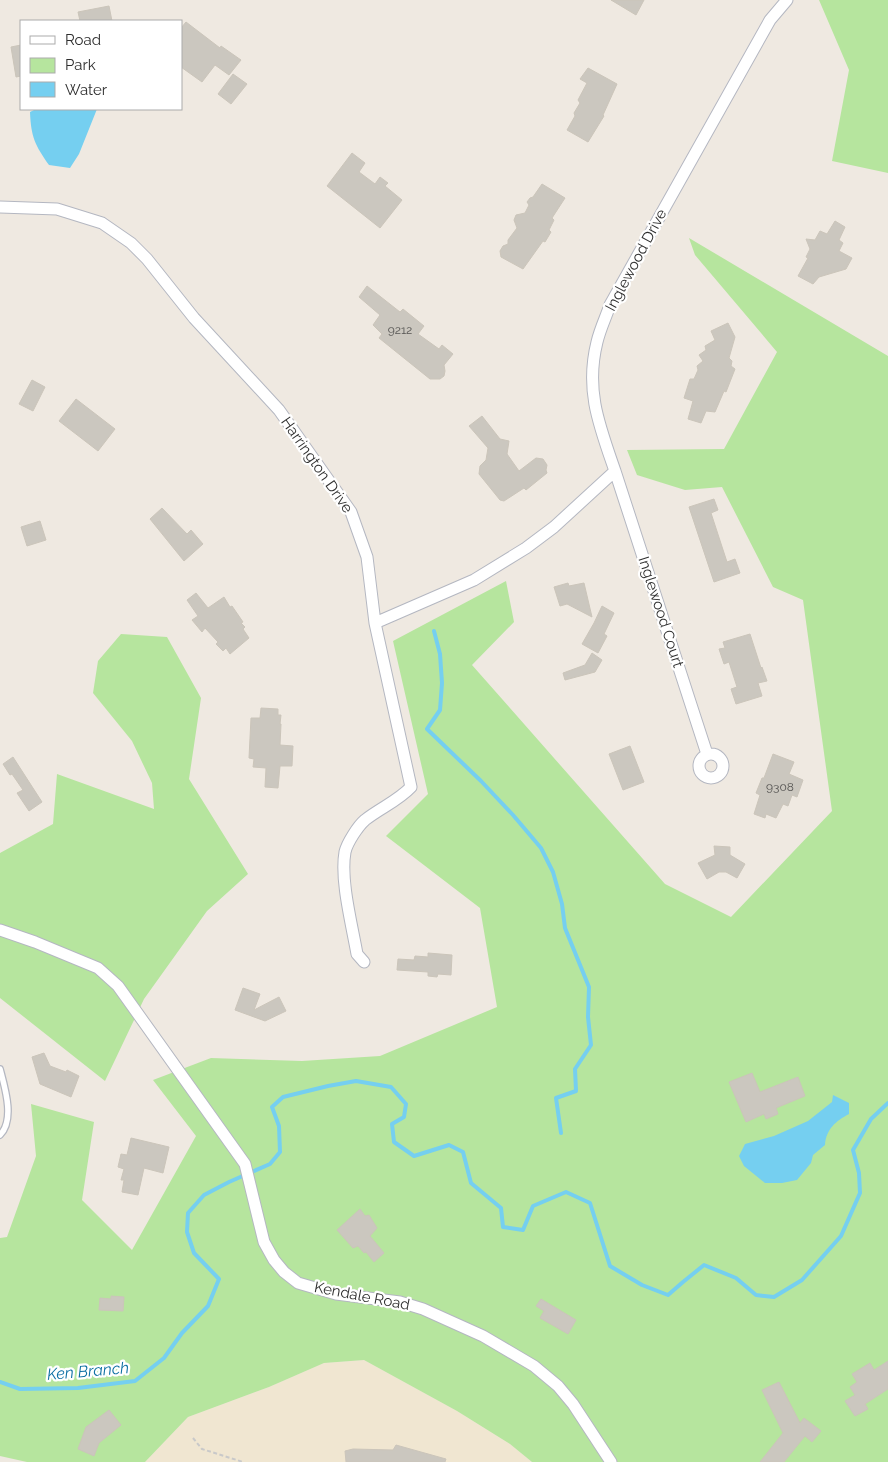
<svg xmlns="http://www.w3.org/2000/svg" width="888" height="1462" font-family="Raleway,sans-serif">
  <rect width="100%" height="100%" fill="#efe9e1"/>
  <path fill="#f0e6d1" d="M364,1360L457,1411L510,1444L532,1462H145L188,1417L269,1387L324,1363Z"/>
  <path fill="#b6e59e" d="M819,0H888V173L832,161L849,70Z
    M689,238L888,356V1462H532L510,1444L457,1411L364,1360L324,1363L269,1387L188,1417L145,1462H27L0,1456V1238L7,1237L36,1156L31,1104L94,1122L82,1200L132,1250L196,1136L153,1080L211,1058L302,1061L380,1056L497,1007L480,908L386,836L428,794L393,641L506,581L514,622L472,665L665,884L731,917L832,811L803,600L773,587L722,487L685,490L637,475L627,450L724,449L777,352L695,255Z
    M121,634L167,637L201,698L189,779L248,874L207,911L144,999L105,1081L0,998V853L53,824L57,774L154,809L152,783L132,741L93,693L98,661Z"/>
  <path fill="#75cff0" d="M36,109H97L79,154L70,168L49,165C35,145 31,137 30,112Z
    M833,1095L849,1103V1114C836,1121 826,1129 825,1145L813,1155L811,1163L797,1180L782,1183H765L744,1166L739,1156L745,1144L774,1136L808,1121L832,1102Z"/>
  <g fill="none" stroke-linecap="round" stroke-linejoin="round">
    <path stroke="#75cff0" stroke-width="4" d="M434,631L440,654L442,683L440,710L427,729L481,781L513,815L541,848L553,872L562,904L565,928L589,987L588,1017L591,1045L575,1069L576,1091L556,1098L561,1133
      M0,1382L20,1389L78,1388L135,1381L164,1358L182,1333L208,1306L219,1279L194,1253L187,1232L188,1213L204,1195L229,1182L270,1164L280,1152L279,1126L272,1107L283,1097L328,1086L356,1081L391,1087L406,1104L404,1117L392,1124L394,1142L414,1156L449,1145L463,1152L471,1183L501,1208L503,1227L523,1230L533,1206L566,1192L590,1203L610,1266L642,1285L668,1295L683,1282L704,1265L736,1278L756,1295L774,1297L802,1280L841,1236L860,1193L859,1173L853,1150L871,1119L888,1103"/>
  </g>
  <path fill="#cbc7bf" stroke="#cbc5ba" d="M611,0H644L636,15Z
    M109,6L112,21H80L78,12Z
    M186,22L220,48L221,46L241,60L229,75L215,65L202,82L181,67V28Z
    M21,45V76L16,77L11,47Z
    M588,68L617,84L603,115L604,116L588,142L567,130L575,116L574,113L580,103L578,100L587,83L580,79Z
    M233,74L247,84L231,104L218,94Z
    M352,153L365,163L359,172L375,184L380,177L388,183L385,186L402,200L380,228L327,186Z
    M542,184L565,198L552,218L554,220L549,230L551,232L545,242L543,241L523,269L501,257L500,251L503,246L508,244V240L517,228L514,220L516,215L525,213L529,205L527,202L530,198L533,197Z
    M835,221L845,227L839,240L843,243L839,251L852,258L846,269L819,277L813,284L798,276L808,258L806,257L810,249L806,239L815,240L820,231L827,234Z
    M367,286L400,312L403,309L424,326L418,334L439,349L442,345L453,354L444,365L445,371L444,376L440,379H430L379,338L382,334L373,325L380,315L359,297Z
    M728,323L735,337L729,358L732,361L731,366L735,369L726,392L724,391L715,412L706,411L701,423L688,419L693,401L684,398L690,379H694L698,370L697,366L703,361L699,355L706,350L705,346L715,340L711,331Z
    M32,380L45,387L33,411L19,404Z
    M76,399L115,429L98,451L59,421Z
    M482,416L500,439L509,441L507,454L519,471L536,458L543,459L547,465L546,470L547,473L526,490L524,488L504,501L500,500L479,474L480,466L486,460L488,448L469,426Z
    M714,499L718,510L711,513L727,562L735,559L740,573L714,582L689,507Z
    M162,508L187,534L191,530L203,544L184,561L150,519Z
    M40,521L46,540L27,546L21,527Z
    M568,583L569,586L584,583L592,617L567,604L560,606L554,587Z
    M196,593L208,608L224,597L230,607L232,606L243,622L241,623L245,627L243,629L249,638L230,654L226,648L223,651L216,644L218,642L205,628L202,632L192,620L198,616L187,600Z
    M602,606L614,613L604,634L607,636L598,653L582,644L594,623Z
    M750,634L761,668L762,667L767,681L758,683L762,696L736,704L731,689L737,687L729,662L724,664L719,649L725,648L723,642Z
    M592,653L602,660L595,672L565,680L563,673L585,665Z
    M261,708L278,709V715H281L280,724H281L280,745L293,746L292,766H280L278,788L265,787L266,768L253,767L254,759L249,758L251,718H260Z
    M630,746L644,782L623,790L609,754Z
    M773,754L794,762L789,774L803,780L797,797L792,795L788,806L783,804L776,818L766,814L765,818L754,814L760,795L756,793L762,778H764Z
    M13,757L42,802L29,811L17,793L23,790L12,774L10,775L3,764Z
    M714,846L730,847V855L745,864L737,878L726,872H719L707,879L698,863L715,855Z
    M428,953L452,955L451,975L438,974L437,977L428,976V972L397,970L398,959L414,960L415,956L428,957Z
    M243,988L260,994L254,1010L279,997L286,1011L265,1021L235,1010Z
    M44,1053L50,1066L66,1072L67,1070L79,1076L71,1097L40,1084L32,1057Z
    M752,1073L760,1092L798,1077L805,1096L776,1108L778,1114L766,1119L764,1114L746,1122L729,1082Z
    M131,1138L169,1147L163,1173L144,1168L138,1195L122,1192L124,1180H121L124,1169L118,1167L121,1154L127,1155Z
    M360,1209L365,1216L369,1215L377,1228L370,1236L384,1253L374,1262L366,1252L364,1253L358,1246L353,1248L337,1230Z
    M111,1296L124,1297L123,1311L99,1310L100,1298L111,1299Z
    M541,1299L576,1320L568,1334L540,1318L544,1311L536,1306Z
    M888,1361V1389L865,1404L868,1409L855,1416L845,1401L855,1395L850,1387L857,1382L852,1374L870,1363L874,1370Z
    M779,1382L800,1423L804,1418L821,1431L812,1442L805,1436L784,1462H760L783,1433L762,1390Z
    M109,1410L121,1425L99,1443L94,1456L78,1449L86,1427Z
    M396,1445L446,1459L445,1462H346L345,1451L353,1449L393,1450Z"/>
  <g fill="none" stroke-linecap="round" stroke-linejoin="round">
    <g stroke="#b4b7c1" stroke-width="8">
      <path id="lane" d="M0,1069C5,1088 15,1120 0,1135"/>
    </g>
    <g stroke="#b4b7c1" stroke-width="13">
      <path id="street" d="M0,207L57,209L102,223L131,243L147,259L194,318L279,410L351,512L367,557L375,623L411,787C398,801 380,808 365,820C358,826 347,843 345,852C340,880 352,925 357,954L364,962
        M615,471L707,754
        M375,623L474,580L526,548L554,527L615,471C599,425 585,390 597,342C600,329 606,317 610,305L770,20L787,0
        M699 766a12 12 0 1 1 24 0a12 12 0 1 1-24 0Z
        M0,930L35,942L98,968L118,986L245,1164L264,1242L274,1260L284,1272L298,1283L336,1294L400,1302L423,1309L483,1336L534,1366L558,1386L573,1404L611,1462"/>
    </g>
    <path stroke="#c9c9c9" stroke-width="2" stroke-dasharray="4 2.5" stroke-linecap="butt" d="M193,1438L202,1449L243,1462"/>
    <use href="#lane" stroke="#fff" stroke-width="5.5"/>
    <use href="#street" stroke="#fff" stroke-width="11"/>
  </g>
  <g text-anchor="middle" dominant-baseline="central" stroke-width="4.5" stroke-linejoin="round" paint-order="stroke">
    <g font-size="12" fill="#555452">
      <text x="400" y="330">9212</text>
      <text x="780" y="787">9308</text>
    </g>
    <g font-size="15" fill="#2e2e2e" stroke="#fff">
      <text transform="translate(636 260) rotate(-62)">Inglewood Drive</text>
      <text transform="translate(317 465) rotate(55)">Harrington Drive</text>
      <text transform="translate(661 612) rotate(72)">Inglewood Court</text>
      <text transform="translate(362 1296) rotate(11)">Kendale Road</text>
    </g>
    <g font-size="16" font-style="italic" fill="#0d6fa3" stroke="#fff">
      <text transform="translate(88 1371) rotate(-5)">Ken Branch</text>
    </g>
  </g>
  <rect x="20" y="20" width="162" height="90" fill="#ffffff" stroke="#ababab"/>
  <rect x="30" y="36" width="25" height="8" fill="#ffffff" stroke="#ababab"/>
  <text x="65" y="45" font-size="15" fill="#2e2e2e">Road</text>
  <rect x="30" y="58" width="25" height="15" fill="#b6e59e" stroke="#ababab"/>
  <text x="65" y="70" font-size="15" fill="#2e2e2e">Park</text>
  <rect x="30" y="82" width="25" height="15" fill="#75cff0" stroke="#ababab"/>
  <text x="65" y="95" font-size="15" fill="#2e2e2e">Water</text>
</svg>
